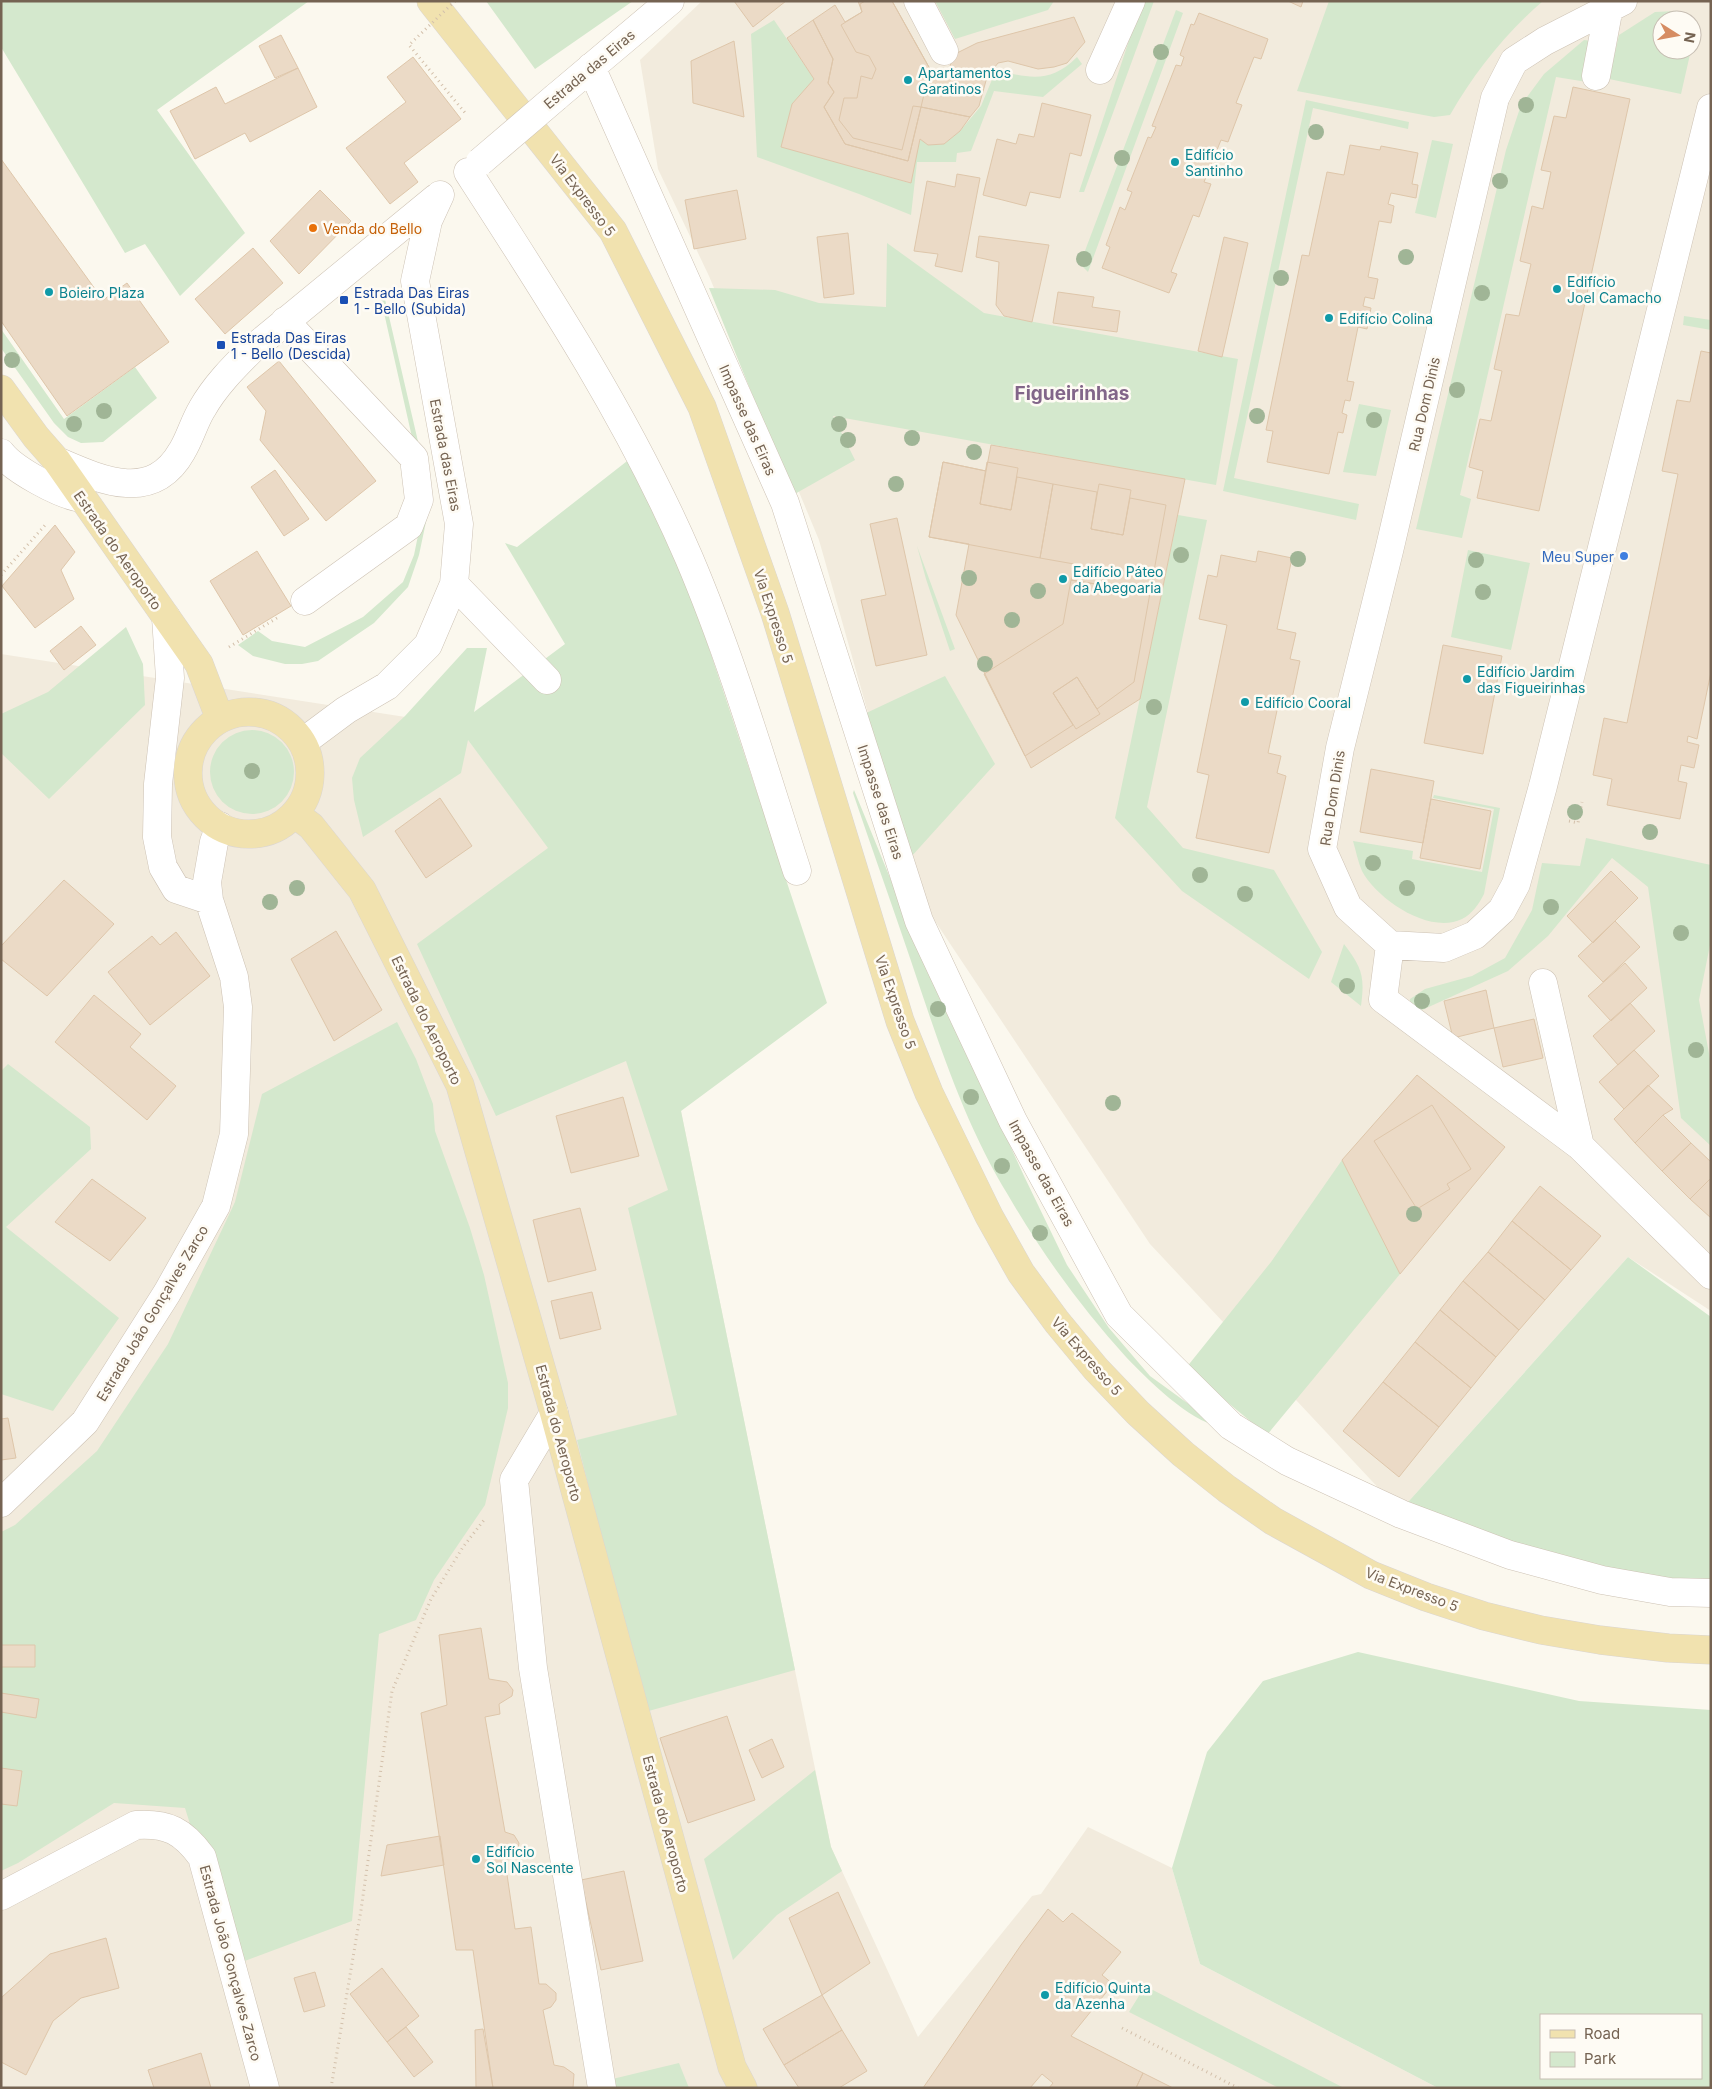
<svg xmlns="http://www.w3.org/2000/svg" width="1712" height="2089" font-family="Inter,sans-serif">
  <rect width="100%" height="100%" fill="#fbf8ee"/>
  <path fill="#f2ebdd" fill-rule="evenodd" d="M702,1H1711V1311L1628,1257L1400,1511L1150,1244L921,900L819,540L709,276L658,169L640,60ZM1662,20H1692V50H1662Z
    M1,654L457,725L548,847L681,1111L831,1847L918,2037L1032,1896L1041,1894L1088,1827L1172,1868L1200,1964L1438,2088H1Z"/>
  <path fill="#d4e8cd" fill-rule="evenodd" d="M1,1H309L157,110L245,233L180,296L145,244L125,253L1,47Z
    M486,1H633L535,69Z
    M935,1H1054L1048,10L955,39Z
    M1142,1H1154L1084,192H1079Z
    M1329,1H1543C1506,33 1474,73 1450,115L1434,117L1297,91Z
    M1176,10L1183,13L1088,272L1080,264Z
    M1677,11L1698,22L1692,47V20H1662V50H1691L1681,94L1609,79L1619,35L1655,12Z
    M774,20L814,79L792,104L782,147L910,183L920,139L928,145L944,144L960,131L981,106L996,70C1029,78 1050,84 1077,57L1082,64L1043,97L994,91L971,151L957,153L956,162H917L911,215L859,194L757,157L751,34Z
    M1584,40L1592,41L1587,82L1556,77L1460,495L1471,499L1462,538L1416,529L1506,150L1521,105L1544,74Z
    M1306,100L1409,122L1408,129L1313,108L1234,478L1359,504L1356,520L1223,491Z
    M1432,140L1453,144L1436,218L1415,213Z
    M887,243L984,313L1238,359L1216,485L833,416L855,460L793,495L709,288L775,290L819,303L886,307Z
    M380,295H384L423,463L427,517L419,555L408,587L374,623L318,661L302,664H285L253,656L238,645L258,631L272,641L305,647L363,617L403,582L414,555L422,516L418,464Z
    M1684,316L1711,320V330L1683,325Z
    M1,329L64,419L135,367L157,398L103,442L81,443L68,437L54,423L1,348Z
    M1359,404L1391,410L1376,476L1343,472Z
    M631,458L680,561L827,1003L681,1111L795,1670L645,1712L577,1440L677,1415L628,1208L668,1190L626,1061L496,1116L417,944L548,848L468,740L461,773L363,837L354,800L352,778L360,758L405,716L467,648H487L474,712L565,644L505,543L517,547Z
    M1178,515L1207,520L1147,807L1183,848L1274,870L1322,952L1309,979L1182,891L1115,818Z
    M917,546L955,649L950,651L926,579Z
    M1468,550L1530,563L1511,650L1451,637Z
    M126,627L143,664L145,705L49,799L1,753V714L48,692Z
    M945,676L995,764L911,857L862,715Z
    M210 772a42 42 0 1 1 84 0a42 42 0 1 1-84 0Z
    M854,790L911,929L1024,1176L1067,1265L1109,1328L1150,1376L1219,1426C1190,1422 1146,1378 1126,1357C1081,1307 1042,1254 1008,1195C964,1123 938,1041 911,961C892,905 872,849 853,793Z
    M1434,795L1500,808L1484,894C1479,904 1472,914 1462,919C1429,935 1377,899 1362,871C1358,862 1356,851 1353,841L1413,851L1412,859L1482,872L1494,809L1433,798Z
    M1586,838L1711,865V940L1699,1000L1711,1064V1146L1681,1118L1648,887L1612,858L1548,936L1508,971L1411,1015L1410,999L1425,989L1472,976L1505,958L1532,910L1542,863L1580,866Z
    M1344,944C1362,968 1365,976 1361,1006L1331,982Z
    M397,1022L416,1059L433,1104L435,1131L470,1228L484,1275L508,1383V1408L485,1505L434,1580L416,1620L379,1634L352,1921L234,1965L185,1808L114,1803L18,1863L1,1871V1532L15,1525L97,1451L168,1344L235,1202L262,1094Z
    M8,1064L90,1127L91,1149L6,1227L119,1318L53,1411L1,1394V1071Z
    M1342,1160L1400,1274L1267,1435L1186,1368L1271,1262Z
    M1628,1257L1711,1317V1579C1604,1581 1501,1541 1400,1511Z
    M1358,1652L1579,1701L1711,1710V2088H1438L1200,1964L1172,1868L1207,1752L1263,1681ZM1541,2015H1701V2078H1541Z
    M815,1770L831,1847L842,1871L777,1915L733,1960L704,1859Z
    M1145,1986L1344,2088H1279L1129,2012Z
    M679,2063L689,2088H605L604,2081Z"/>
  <path fill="#ebdac6" stroke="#dec6aa" d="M734,1H786L753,27Z
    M858,1H892L930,69L948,74L953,55L977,43L1074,17L1085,42L1067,63L1054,67L1038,69L1008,61L998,63L987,77L979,106L970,117L921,107L908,161L845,144L824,107L834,92L828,83L833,59L813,20L835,5L845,22L862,12Z
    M865,1H892L930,69L921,107L913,106L902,150L853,138L839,120L844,98H857L861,76L872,79L876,69L869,56L856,52L841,25L862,12L860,4Z
    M1288,1H1303L1301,7Z
    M1199,13L1268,39L1261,59L1254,57L1236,103L1242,105L1228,142L1221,140L1204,182L1211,184L1199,217L1193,215L1171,272L1177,274L1169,293L1102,268L1110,247L1106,245L1120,207L1125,210L1132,192L1127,190L1148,137L1151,138L1156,127L1152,126L1176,65L1181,66L1184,57L1180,55L1191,24L1194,25Z
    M813,20L833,59L828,83L834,92L824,107L845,144L908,161L921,107L970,117L960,131L944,144L928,145L920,139L911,183L781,147L792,104L814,79L787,38Z
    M281,35L298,68L275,78L259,46Z
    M734,41L744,117L693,103L691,61Z
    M413,57L461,119L404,163L418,182L390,204L346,148L406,102L387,77Z
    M298,68L317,107L250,142L245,133L195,159L170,111L216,87L225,104Z
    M1573,87L1630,99L1539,511L1477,498L1483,471L1469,467L1480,419L1491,421L1502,371L1494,369L1506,314L1519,316L1531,264L1520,261L1532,206L1543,209L1551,172L1541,170L1554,116L1566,118Z
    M1042,103L1091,115L1081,156L1070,153L1060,198L1030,192L1026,206L983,195L997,139L1016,144L1019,134L1034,137Z
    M1350,145L1380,150L1381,146L1418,153L1412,184L1418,185L1416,198L1391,193L1388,204L1394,206L1391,223L1379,221L1368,277L1378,279L1374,299L1365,297L1363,306L1371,308L1367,329L1358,327L1347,381L1354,382L1350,401L1345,400L1342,413L1347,415L1343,433L1338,432L1329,474L1267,462L1273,431L1266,430L1302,255L1309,256L1327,172L1344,175Z
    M1,159L103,300L127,283L169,342L67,416L1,321Z
    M957,174L980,178L962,272L935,266L938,254L914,251L927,181L955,187Z
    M320,190L351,221L299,274L270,241Z
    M737,190L746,239L694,249L685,200Z
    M848,233L854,294L824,298L817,237Z
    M979,236L1049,245L1032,322L1004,316L996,305L999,262L976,257Z
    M1224,237L1248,243L1222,357L1198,351Z
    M253,248L283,283L225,334L195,299Z
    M1058,292L1094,297L1092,307L1120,311L1117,332L1053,323Z
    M1701,351L1711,353V672L1697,739L1688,736L1687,742L1699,745L1694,768L1681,765L1678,781L1687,783L1680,819L1607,805L1612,779L1593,775L1604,718L1627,723L1678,474L1662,471L1677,400L1690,402Z
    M279,361L376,481L326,521L260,440L266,411L247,387Z
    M991,445L1185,479L1140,699L1031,768L956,615L969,544L929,537L943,462L986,471Z
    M943,462L986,471L980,504L1011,510L1017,477L1053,484L1040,558L929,537Z
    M987,462L1018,468L1011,510L980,504Z
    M275,470L309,519L284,536L251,487Z
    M1053,484L1097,492L1091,529L1123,535L1130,498L1166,505L1150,593L1071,580L1074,564L1040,558Z
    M1099,484L1131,490L1123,535L1091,529Z
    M897,518L927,655L876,666L861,600L886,595L870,524Z
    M55,525L75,552L61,570L74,599L35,628L2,586Z
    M257,551L291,606L243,635L210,581Z
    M1258,551L1292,558L1277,629L1296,633L1290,659L1300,661L1291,703L1279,701L1268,753L1281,756L1277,773L1286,776L1269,853L1196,838L1209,775L1197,772L1227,625L1199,619L1208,575L1217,577L1221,555L1256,562Z
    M1071,580L1150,593L1134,682L1097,709L1077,677L1053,693L1073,725L1025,756L984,674L1063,624Z
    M81,626L96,645L64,670L50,651Z
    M1443,645L1502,656L1483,754L1424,743Z
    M1077,677L1100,714L1076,729L1053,693Z
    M1371,769L1434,781L1423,843L1360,832Z
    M440,798L472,846L426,878L395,831Z
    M1431,799L1491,811L1480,869L1420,858Z
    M1611,871L1638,898L1593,943L1567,916Z
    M64,880L114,924L47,996L1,959V946Z
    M1615,921L1640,947L1603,982L1578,956Z
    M336,931L382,1010L334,1041L291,959Z
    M176,932L210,976L150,1025L108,972L152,936L160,945Z
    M1625,963L1647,988L1611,1021L1588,996Z
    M1486,990L1494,1028L1453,1038L1444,1001Z
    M94,995L141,1034L130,1047L176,1086L147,1120L55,1042Z
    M1630,1003L1655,1031L1618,1065L1593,1036Z
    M1534,1019L1543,1058L1503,1067L1494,1028Z
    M1634,1050L1659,1076L1624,1109L1599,1082Z
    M1417,1075L1505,1147L1400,1274L1342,1160Z
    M1648,1085L1673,1109L1663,1115L1635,1143L1614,1119Z
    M623,1097L639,1156L571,1173L556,1116Z
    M1432,1105L1471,1169L1447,1184L1450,1189L1417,1209L1374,1141Z
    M1663,1115L1691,1143L1662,1171L1635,1143Z
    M1691,1143L1711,1162V1178L1690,1199L1662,1171Z
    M1711,1178V1218L1690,1199Z
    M92,1179L146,1218L110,1261L55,1222Z
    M1540,1186L1601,1236L1571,1270L1512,1221Z
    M580,1208L596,1270L548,1282L533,1220Z
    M1512,1221L1571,1270L1545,1300L1488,1252Z
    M1488,1252L1545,1300L1519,1330L1463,1281Z
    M1463,1281L1519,1330L1496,1357L1440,1310Z
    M592,1292L601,1329L560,1339L551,1301Z
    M1440,1310L1496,1357L1471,1388L1415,1342Z
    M1415,1342L1471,1388L1439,1427L1383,1382Z
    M1383,1382L1439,1427L1399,1477L1343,1431Z
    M8,1418L16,1458L1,1460V1419Z
    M481,1628L489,1679L507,1682L513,1690L512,1696L499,1704L500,1714L485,1717L505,1832L514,1835L519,1843L517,1855L505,1861L515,1929L531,1927L539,1984H546L556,1993V2000L551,2007L543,2010L554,2065L564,2067L574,2074L573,2088H493L473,1950H456L421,1713L447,1705L439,1635Z
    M1,1645H35V1667H1Z
    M1,1693L39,1699L36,1718L1,1712Z
    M727,1716L755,1800L688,1823L660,1738Z
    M772,1739L784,1767L762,1778L749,1750Z
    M1,1768L22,1771L17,1806L1,1804Z
    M440,1836L444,1865L381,1876L387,1845Z
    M624,1871L643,1961L601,1970L581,1880Z
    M838,1892L870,1963L822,1995L789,1918Z
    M1048,1909L1063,1922L1072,1913L1121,1952L1102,1975L1113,1984L1071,2036L1143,2073L1136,2088H1049L1053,2083L1042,2074L1030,2088H923L1021,1945Z
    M106,1938L119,1988L81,1998L53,2021L26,2075L1,2062L2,1997L50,1954Z
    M382,1968L419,2016L387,2042L350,1994Z
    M315,1972L325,2006L304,2012L294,1978Z
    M822,1995L842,2030L784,2065L763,2029Z
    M406,2027L433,2062L414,2077L387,2042Z
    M483,2029L493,2088H476L475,2030Z
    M842,2030L867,2071L839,2088H799L784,2065Z
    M201,2053L211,2088H154L148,2070Z
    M1143,2073L1173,2088H1136Z"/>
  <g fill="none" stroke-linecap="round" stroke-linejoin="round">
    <g stroke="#cdc2b4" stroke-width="29">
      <path id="minor" d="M918,1L944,51
        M1623,1L1545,41L1514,61L1495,98L1389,551L1340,748L1322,849L1348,907L1390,945L1444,948L1475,935L1502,910L1516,884L1543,786L1711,108
        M591,67L785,503L919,921L1013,1121L1119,1315L1231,1426L1287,1461L1401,1514L1510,1555L1602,1580L1670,1592L1711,1593
        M1100,70L1131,1
        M1596,76L1609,7
        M556,97L670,1
        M468,172C549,297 630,421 689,558C732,659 763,766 797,871
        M285,321L414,458L419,500L409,526L305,601
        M1,453C14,470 62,496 82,498
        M57,461C101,480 152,504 182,451C190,438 194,422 202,409C215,386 233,368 251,350L436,198
        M454,584L547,680
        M166,617L170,678L158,784L157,837L163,867L176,889L209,900
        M303,742L346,710L387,686L428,645L454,584L459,524L415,281L428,221L440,195
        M1390,945L1383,999L1580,1146L1711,1275
        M1543,983L1580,1146
        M554,1413L514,1480L533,1668L602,2088
        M1,1503L85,1422L167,1293L216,1206L234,1134L238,1007L234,977L209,900L207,882L214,842L220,826
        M1,1896L136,1825C168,1823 183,1831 202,1857L265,2088"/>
    </g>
    <g stroke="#dbd6d2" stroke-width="29">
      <path id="major" d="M431,1L613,231L702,407L775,613L900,1021L929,1093L989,1216L1021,1273L1057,1322L1096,1369L1138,1413L1183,1454L1227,1489L1273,1521L1371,1575L1426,1597L1484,1616L1541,1630L1600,1640L1668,1648L1711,1650
        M1,389L36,437L57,461L199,664L220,719
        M188 773a61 61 0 1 1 122 0a61 61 0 1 1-122 0Z
        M296,815L311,826L362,890L460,1085L554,1413L732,2067L743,2088"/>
    </g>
    <path stroke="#d3c0ab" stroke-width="3" stroke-dasharray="1 4" stroke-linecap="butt" d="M1,575L47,523
      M229,647L277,618
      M1569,821L1578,823L1582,802
      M1122,2028L1238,2088
      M331,2088L361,1910L392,1691L431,1599L463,1547L484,1520"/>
    <use href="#minor" stroke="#fff" stroke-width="28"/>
    <use href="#major" stroke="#f1e2af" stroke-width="28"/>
    <g stroke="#cdc2b4" stroke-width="29" stroke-linecap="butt">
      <path id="minor-bridge" d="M480,162L556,97"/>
    </g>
    <path stroke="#d3c0ab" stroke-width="3" stroke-dasharray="1 4" stroke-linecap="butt" d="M455,1L409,45L466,114"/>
    <use href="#minor-bridge" stroke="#fff" stroke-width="28"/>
  </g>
  <g fill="#a0b596">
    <circle cx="1161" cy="52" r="8"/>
    <circle cx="1526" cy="105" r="8"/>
    <circle cx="1316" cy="132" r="8"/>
    <circle cx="1122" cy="158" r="8"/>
    <circle cx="1500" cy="181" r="8"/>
    <circle cx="1406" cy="257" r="8"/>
    <circle cx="1084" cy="259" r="8"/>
    <circle cx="1281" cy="278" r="8"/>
    <circle cx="1482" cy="293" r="8"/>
    <circle cx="12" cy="360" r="8"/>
    <circle cx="1457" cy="390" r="8"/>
    <circle cx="104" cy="411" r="8"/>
    <circle cx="1257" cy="416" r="8"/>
    <circle cx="1374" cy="420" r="8"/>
    <circle cx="74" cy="424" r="8"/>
    <circle cx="839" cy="424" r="8"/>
    <circle cx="912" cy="438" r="8"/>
    <circle cx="848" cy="440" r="8"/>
    <circle cx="974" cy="452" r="8"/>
    <circle cx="896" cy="484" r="8"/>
    <circle cx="1181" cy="555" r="8"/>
    <circle cx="1298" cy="559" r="8"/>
    <circle cx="1476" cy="560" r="8"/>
    <circle cx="969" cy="578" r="8"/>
    <circle cx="1038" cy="591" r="8"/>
    <circle cx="1483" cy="592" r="8"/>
    <circle cx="1012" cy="620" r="8"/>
    <circle cx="985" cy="664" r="8"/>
    <circle cx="1154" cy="707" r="8"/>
    <circle cx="252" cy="771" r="8"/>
    <circle cx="1575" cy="812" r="8"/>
    <circle cx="1650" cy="832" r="8"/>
    <circle cx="1373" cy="863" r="8"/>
    <circle cx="1200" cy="875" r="8"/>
    <circle cx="297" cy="888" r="8"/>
    <circle cx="1407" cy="888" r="8"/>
    <circle cx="1245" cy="894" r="8"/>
    <circle cx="270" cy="902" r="8"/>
    <circle cx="1551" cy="907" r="8"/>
    <circle cx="1681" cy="933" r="8"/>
    <circle cx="1347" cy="986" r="8"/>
    <circle cx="1422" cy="1001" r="8"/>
    <circle cx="938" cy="1009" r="8"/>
    <circle cx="1696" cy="1050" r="8"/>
    <circle cx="971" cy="1097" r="8"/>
    <circle cx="1113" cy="1103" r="8"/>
    <circle cx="1002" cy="1166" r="8"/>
    <circle cx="1414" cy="1214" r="8"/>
    <circle cx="1040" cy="1233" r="8"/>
  </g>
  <g fill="#0f9aa8" stroke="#fefbf4" stroke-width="2">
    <circle cx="908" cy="80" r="5"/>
    <circle cx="1175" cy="162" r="5"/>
    <circle cx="1557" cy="289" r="5"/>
    <circle cx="49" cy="292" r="5"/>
    <circle cx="1329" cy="318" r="5"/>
    <circle cx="1063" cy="579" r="5"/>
    <circle cx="1467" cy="679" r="5"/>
    <circle cx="1245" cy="702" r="5"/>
    <circle cx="476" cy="1859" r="5"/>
    <circle cx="1045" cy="1995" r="5"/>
  </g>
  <circle fill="#e8710a" stroke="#fefbf4" stroke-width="2" cx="313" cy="228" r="5"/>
  <g fill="#1a4fb4" stroke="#fefbf4" stroke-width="2">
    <rect x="339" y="295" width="10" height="10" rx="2.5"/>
    <rect x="216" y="340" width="10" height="10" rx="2.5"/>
  </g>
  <circle fill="#3f7fe0" stroke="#fefbf4" stroke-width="2" cx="1624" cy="556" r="5"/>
  <g text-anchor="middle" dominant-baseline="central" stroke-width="5" stroke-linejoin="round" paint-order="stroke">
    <g font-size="14" fill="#756352" stroke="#fefbf4">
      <text transform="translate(589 69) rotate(-40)">Estrada das Eiras</text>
      <text transform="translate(583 195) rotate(53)">Via Expresso 5</text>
      <text transform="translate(1424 404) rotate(-77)">Rua Dom Dinis</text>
      <text transform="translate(748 420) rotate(66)">Impasse das Eiras</text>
      <text transform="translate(446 455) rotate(79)">Estrada das Eiras</text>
      <text transform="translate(118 550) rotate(55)">Estrada do Aeroporto</text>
      <text transform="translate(774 616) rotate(72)">Via Expresso 5</text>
      <text transform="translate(1332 798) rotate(-81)">Rua Dom Dinis</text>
      <text transform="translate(881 802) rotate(72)">Impasse das Eiras</text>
      <text transform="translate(896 1002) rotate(71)">Via Expresso 5</text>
      <text transform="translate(427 1020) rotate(64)">Estrada do Aeroporto</text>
      <text transform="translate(1042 1173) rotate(61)">Impasse das Eiras</text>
      <text transform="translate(152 1313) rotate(-59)">Estrada João Gonçalves Zarco</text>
      <text transform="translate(1087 1356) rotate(49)">Via Expresso 5</text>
      <text transform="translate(559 1433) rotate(75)">Estrada do Aeroporto</text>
      <text transform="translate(1412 1589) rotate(21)">Via Expresso 5</text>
      <text transform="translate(666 1824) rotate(75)">Estrada do Aeroporto</text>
      <text transform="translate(231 1963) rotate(75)">Estrada João Gonçalves Zarco</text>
    </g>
    <g font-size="14" fill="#0d838f" stroke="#fefbf4" text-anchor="start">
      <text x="918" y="72">Apartamentos<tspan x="918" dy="16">Garatinos</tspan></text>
      <text x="1185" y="154">Edifício<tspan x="1185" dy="16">Santinho</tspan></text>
      <text x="1567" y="281">Edifício<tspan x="1567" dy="16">Joel Camacho</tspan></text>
      <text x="59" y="292">Boieiro Plaza</text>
      <text x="1339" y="318">Edifício Colina</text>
      <text x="1073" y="571">Edifício Páteo<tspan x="1073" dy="16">da Abegoaria</tspan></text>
      <text x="1477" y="671">Edifício Jardim<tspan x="1477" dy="16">das Figueirinhas</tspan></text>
      <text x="1255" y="702">Edifício Cooral</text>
      <text x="486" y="1851">Edifício<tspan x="486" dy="16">Sol Nascente</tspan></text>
      <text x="1055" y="1987">Edifício Quinta<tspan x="1055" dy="16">da Azenha</tspan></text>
    </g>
    <g font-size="14" fill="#c56008" stroke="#fefbf4" text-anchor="start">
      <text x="323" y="228">Venda do Bello</text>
    </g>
    <g font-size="14" fill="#164399" stroke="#fefbf4" text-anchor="start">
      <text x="354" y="292">Estrada Das Eiras<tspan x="354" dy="16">1 - Bello (Subida)</tspan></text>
      <text x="231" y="337">Estrada Das Eiras<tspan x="231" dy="16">1 - Bello (Descida)</tspan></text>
    </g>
    <g font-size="14" fill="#366cbe" stroke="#fefbf4" text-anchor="end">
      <text x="1614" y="556">Meu Super</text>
    </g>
    <g font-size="19" font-weight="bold" fill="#826689" stroke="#fefbf4">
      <text x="1072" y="393">Figueirinhas</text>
    </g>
  </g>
  <rect width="1712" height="2089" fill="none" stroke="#756352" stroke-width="5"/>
  <rect x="1540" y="2014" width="162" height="65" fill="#fefbf4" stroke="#c7beb3"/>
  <rect x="1550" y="2030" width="25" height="8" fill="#f1e2af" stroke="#c7beb3"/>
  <text x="1584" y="2039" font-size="15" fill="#756352">Road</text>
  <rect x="1550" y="2052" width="25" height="15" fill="#d4e8cd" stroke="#c7beb3"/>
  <text x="1584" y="2064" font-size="15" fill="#756352">Park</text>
  <g transform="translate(1677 35) rotate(101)"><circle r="24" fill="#fefbf4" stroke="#c7beb3"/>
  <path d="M0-4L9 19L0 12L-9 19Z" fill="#d68c62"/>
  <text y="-8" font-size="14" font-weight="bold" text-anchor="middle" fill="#756352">N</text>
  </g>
</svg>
